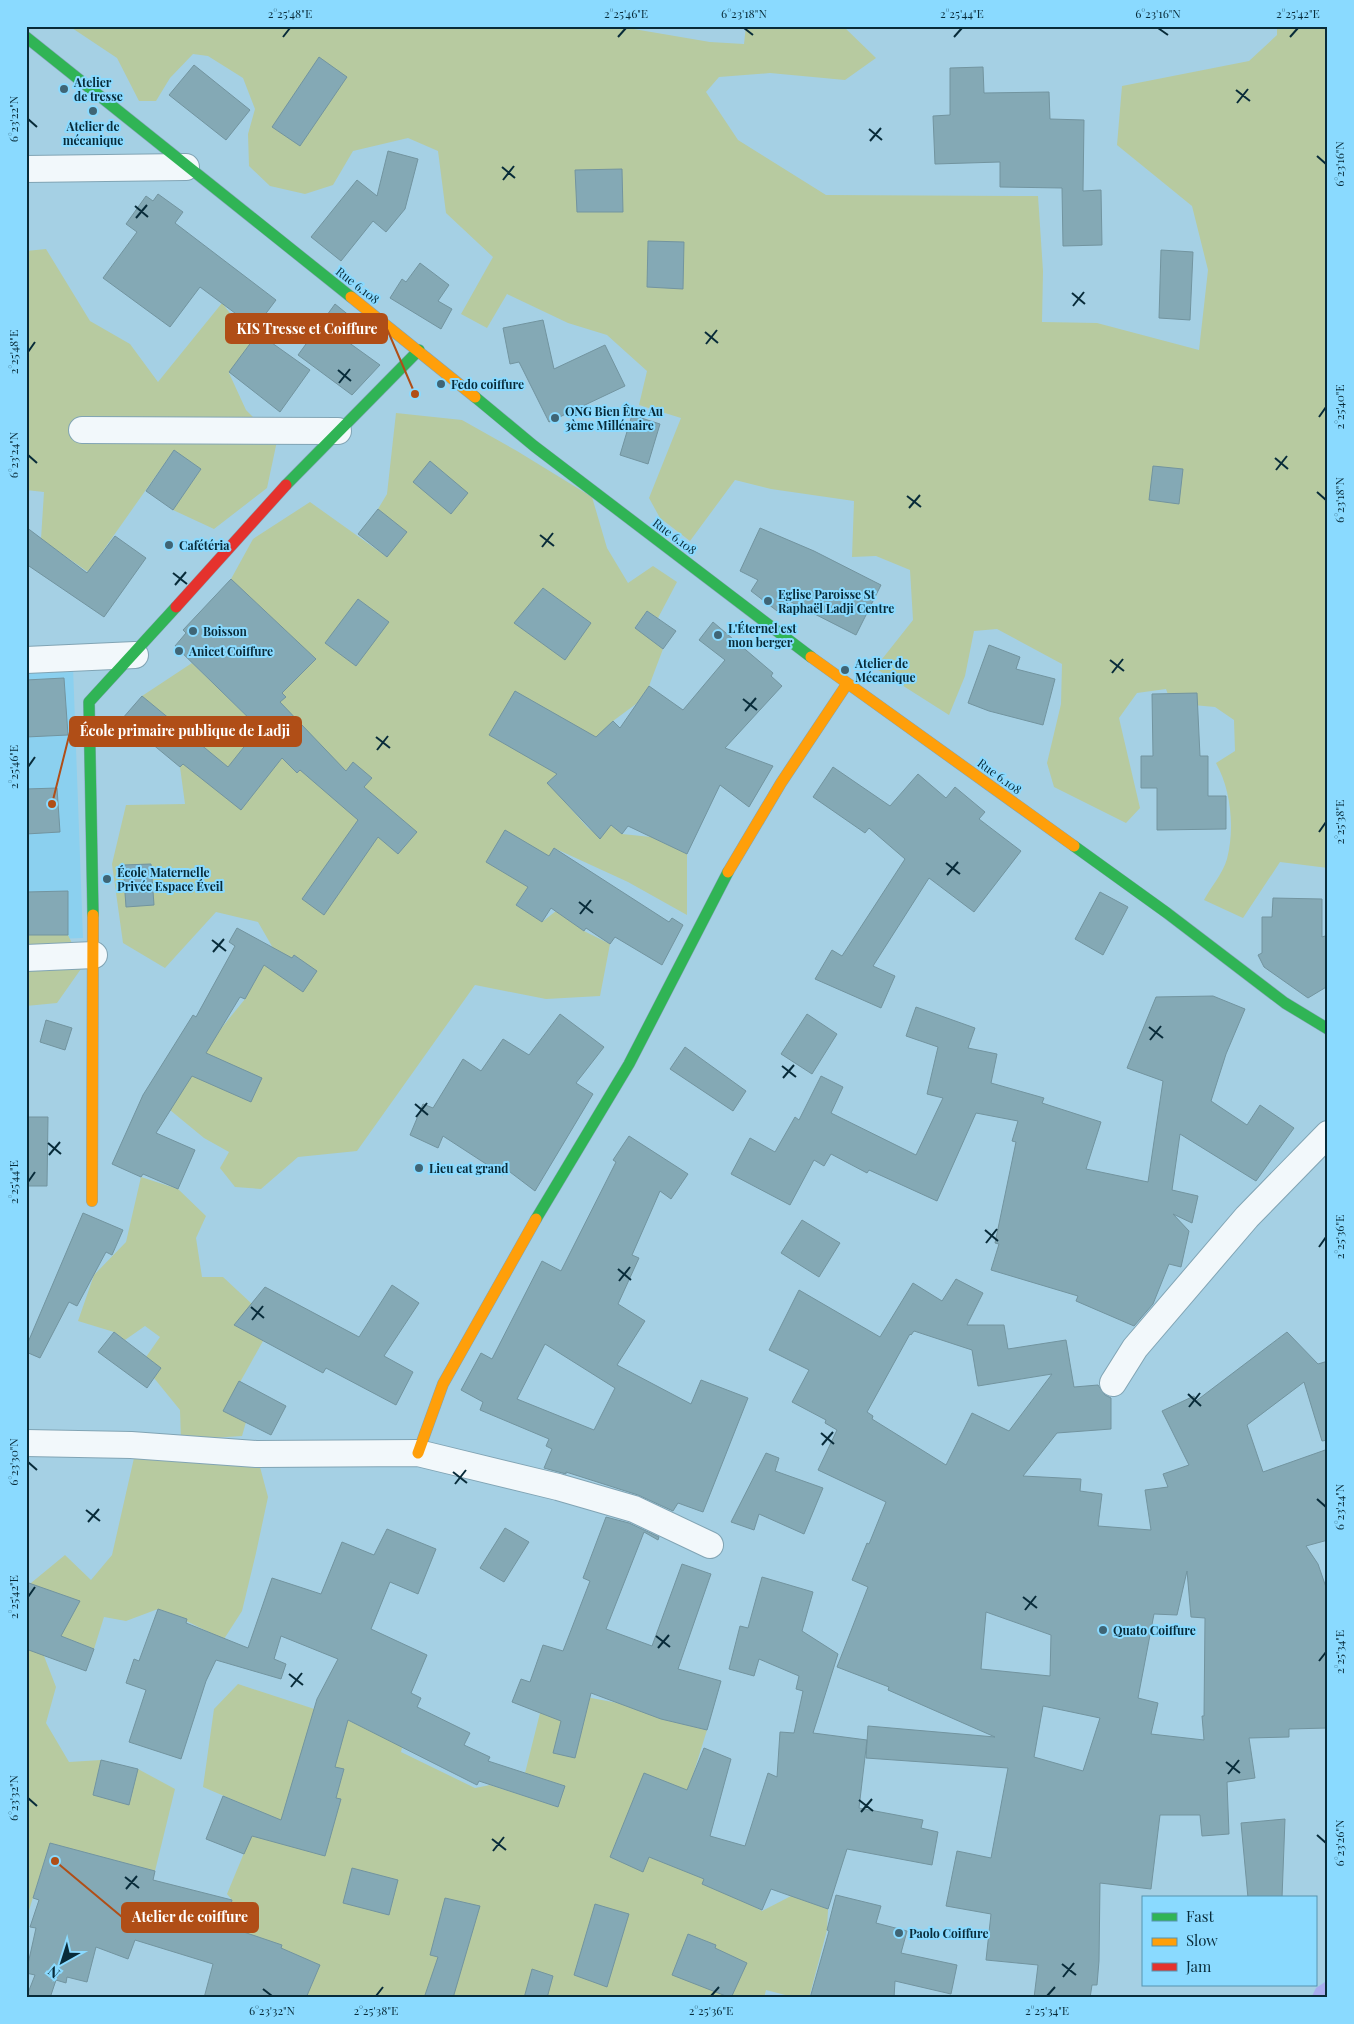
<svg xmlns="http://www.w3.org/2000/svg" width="1354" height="2024" font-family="'Playfair Display',serif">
  <rect width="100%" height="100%" fill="#a5d0e4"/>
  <path fill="#8bd0ef" d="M73,667L83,938L26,940V670Z"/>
  <path fill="#b7caa0" d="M69,26H616L710,42L744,44L746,26H843L876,58L845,80L770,73L719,77L706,92L738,140L826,195L1038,196L1043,271L1042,322L1097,323L1199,350L1208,270L1192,206L1117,145L1122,86L1249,61L1277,35V26H1328V868L1280,862L1243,918L1204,900C1211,887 1223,873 1227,859C1235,828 1231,790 1216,763L1235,751L1234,720L1215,707L1171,703L1166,689L1137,693L1119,718L1140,808L1126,823L1054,787L1047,763L1061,704L1062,664L997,629L974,631L965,676L949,715L875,668L913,620L910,570L876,556L852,557L854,501L771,489L735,480L690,541L660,518L649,498L681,418L639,405L647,371L607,335L568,323L507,294L487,328L461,314L493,257L446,213L438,151L408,138L353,151L333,185L305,194L270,186L249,166L248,134L255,109L243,78L208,56L193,54L170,78L156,101H139L117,58Z
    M46,249L90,321L130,344L158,382L222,303L252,341L229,373L246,410L277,441L267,488L214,529L173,510L201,469L174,450L88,572L41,539L44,492L26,490V251Z
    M396,413L462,420L517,451L592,497L607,548L628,583L653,566L677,582L658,618L647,611L635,627L663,649L649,686L636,704L613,721L548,783L588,828L601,837L611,825L622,834L651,837L687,854V915L628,882L554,848L516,905L542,922L556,911L584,931L610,944L600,996L546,999L475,985L357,1151L298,1157L261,1189L235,1187L220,1168L229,1152L204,1138L170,1110L219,1031L245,999L273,948L258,922L216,912L165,968L123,943L112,864L126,805L185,804L180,767L200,744L142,696L192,663L257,726L284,691L315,659L231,579L253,539L310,502L387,557L378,509L387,494Z
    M26,935H68L83,966L57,1003L26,1006Z
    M141,1177L178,1189L206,1216L196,1238L202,1277H223L252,1304L263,1341L224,1411L246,1422L242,1436L181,1440L180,1410L154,1378L161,1368L146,1357L160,1337L145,1326L125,1340L114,1332L78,1321L94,1275L126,1242Z
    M134,1458L260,1467L268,1497L256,1553L242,1611L224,1639C201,1629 181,1617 158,1609L126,1621L104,1617L94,1649L53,1633L44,1656L56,1687L46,1723L69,1762L101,1760L93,1795L129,1804L138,1769L175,1789L155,1871L50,1843L26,1920V1596L31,1583L65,1555L91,1580L112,1555Z
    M238,1684L345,1719L371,1731H406L401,1752L475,1788L490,1785L558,1807L564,1786L525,1773L540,1713L549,1690L623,1704L661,1719L707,1730L692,1778L698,1795L672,1838L663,1862L702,1878L762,1911L791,1896L828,1909L827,1930L809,1998H797L766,1990L764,1998H306L320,1965L233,1928L232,1900L227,1894L261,1812L203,1787L214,1709Z"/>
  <path fill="#a8adee" d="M1328,1980V1998H1311L1316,1988Z"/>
  <path fill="#84a9b5" stroke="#72949f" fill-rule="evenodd" d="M319,57L347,77L300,146L272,127Z
    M194,65L250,110L226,140L169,95Z
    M983,67L984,93L1049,92L1050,119L1084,120L1083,191L1101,190L1102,245L1063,246L1062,188L1000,187V162L935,164L933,116L950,115V68Z
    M388,151L418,159L405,209L386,232L373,221L341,261L311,237L357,180L377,196Z
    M622,169L623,212H577L575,170Z
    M158,194L183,212L175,223L276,300L255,328L200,287L170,327L103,278L137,232L126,224L146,196L153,201Z
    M648,241L684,242L683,289L647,287Z
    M1161,250L1193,252L1190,320L1159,318Z
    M420,263L449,285L438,301L452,309L441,329L390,298L402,279L406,282Z
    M335,304L361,325L348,342L380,365L352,395L298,355Z
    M543,320L554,369L605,345L625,386L549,422L519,362L510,364L503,328Z
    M258,333L310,370L280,412L229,372Z
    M632,415L660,424L648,464L620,455Z
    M174,450L201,469L173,510L146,491Z
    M430,461L468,493L451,514L413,482Z
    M1153,466L1183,469L1179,504L1149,500Z
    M378,509L407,532L387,557L358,534Z
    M26,527L87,573L115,536L146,558L104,617L26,564Z
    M760,528L814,551L881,585L856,635L789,601L781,614L751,591L758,580L740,571Z
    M231,579L316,659L282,693L286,697L280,702L346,771L353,762L372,778L364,787L417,832L398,854L378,837L324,915L302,899L358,820L300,770L297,773L282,758L241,810L183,764L180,767L122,719L142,696L228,767L259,728L175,646L186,633L183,630Z
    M543,588L591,623L565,660L514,623Z
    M358,599L389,622L356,666L325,643Z
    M647,611L676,631L663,649L635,628Z
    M713,622L773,673L771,676L782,686L725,748L773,766L749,807L720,785L687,854L628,826L622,834L611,825L600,839L547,783L557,774L489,735L515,691L596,737L613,721L620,728L649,686L683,710L725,660L699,640Z
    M989,645L1020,657L1016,669L1055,679L1043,725L989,711L968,703Z
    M64,678L68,735L26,737V680Z
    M1197,693L1200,756H1208V796H1226V829L1157,830V788H1141V756H1153L1152,694Z
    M833,767L890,806L918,774L946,798L955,787L985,812L979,819L1021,851L974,912L929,878L873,966L895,976L881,1008L815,979L832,950L842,956L905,859L869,828L865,833L813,797Z
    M57,788L60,832L26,834V789Z
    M505,830L549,856L554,848L669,922L672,918L683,925L662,965L615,937L610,944L586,928L584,931L551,908L542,922L516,905L528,887L486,862Z
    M151,864L154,905L126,907L123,865Z
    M68,891V935H26V892Z
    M1100,892L1128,907L1103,955L1075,939Z
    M1273,898L1322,899V937L1328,935V986L1308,998L1264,967L1258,955L1262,953V917H1272Z
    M237,928L292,958L294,955L317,971L303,992L264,965L245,999L240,997L206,1053L262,1078L251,1102L192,1076L156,1133L195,1150L178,1189L143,1174L141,1177L112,1164L143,1095L193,1015L196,1017L235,946L229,942Z
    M1213,996L1245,1009L1226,1054L1211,1101L1247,1125L1260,1105L1294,1128L1256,1181L1180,1134L1172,1190L1198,1196L1192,1223L1173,1214L1189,1231L1181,1267L1169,1264L1153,1304L1134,1326L1076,1301L1078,1296L991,1270L999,1244L995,1243L1016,1142L1012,1141L1018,1121L976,1113L937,1201L869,1170L867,1173L831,1154L824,1166L814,1160L790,1205L731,1174L750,1138L775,1152L795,1117L799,1120L821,1076L843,1087L831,1113L916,1155L943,1098L927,1094L938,1047L906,1036L916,1007L975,1028L968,1048L997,1054L991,1083L1044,1098L1042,1103L1101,1122L1086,1169L1148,1182L1163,1081L1127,1068L1156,997Z
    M560,1014L604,1047L576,1083L593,1094L535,1191L506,1169L503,1175L443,1136L438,1148L410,1135L423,1104L433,1108L463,1059L481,1071L503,1039L529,1055Z
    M807,1014L837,1034L812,1074L781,1054Z
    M46,1020L72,1028L65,1050L40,1042Z
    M685,1047L746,1091L733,1111L670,1069Z
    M26,1117H48L47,1186H26Z
    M629,1136L688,1174L671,1199L660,1191L632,1255L639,1258L618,1304L645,1321L617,1365L691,1404L701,1380L748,1398L703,1512L678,1503L673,1511L638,1495L566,1472V1474L544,1468L552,1449L546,1446L549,1439L480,1410L483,1402L461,1390L481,1353L492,1359L542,1261L561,1271L616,1162L613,1160ZM545,1344L615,1388L594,1430L517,1399Z
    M83,1213L123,1230L112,1255L106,1252L77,1306L69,1302L40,1358L26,1352V1347Z
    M802,1220L840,1243L819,1277L781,1253Z
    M956,1279L983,1293L967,1325H1004L1008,1349L1066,1340L1074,1387L1098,1385L1105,1395L1111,1398V1429L1057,1433L1023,1476L1081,1479L1080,1491L1102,1494L1098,1526L1151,1530L1145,1490L1168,1487L1163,1474L1189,1465L1162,1411L1194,1396L1196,1401L1287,1332L1318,1364L1328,1361V1440L1322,1441L1304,1382L1247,1425L1263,1472L1328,1449V1540L1306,1546L1318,1564L1328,1593V1728L1289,1729V1737L1249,1738L1255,1778L1227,1782L1229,1834L1202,1836L1200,1815H1160L1151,1889L1100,1883L1099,1961L1097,1985H1092L1090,1998H1034L1038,1965L986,1960L991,1914L946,1906L957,1851L991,1858L1008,1768L866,1758L868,1726L995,1737L888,1690L889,1687L837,1667L868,1587L852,1580L867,1543L869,1544L886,1502L818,1470L837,1430L825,1423L826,1420L792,1402L809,1370L769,1350L799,1290L880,1337L913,1283L942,1301ZM914,1331L972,1350L978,1386L1052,1374L1009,1431L972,1413L946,1465L872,1419L873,1416L867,1412L910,1334L911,1335ZM1187,1571L1191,1617L1205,1618L1204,1716H1202L1204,1740L1151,1734L1158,1703L1138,1698L1154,1614L1177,1615ZM986,1612L1051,1635L1050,1676L981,1669ZM1043,1706L1100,1718L1083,1771L1034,1757Z
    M392,1285L419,1303L384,1356L413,1372L396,1405L326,1368L323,1373L234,1325L265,1287L359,1337Z
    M114,1332L161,1368L147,1388L98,1352Z
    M239,1381L286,1406L271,1435L223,1411Z
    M766,1453L779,1458L775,1471L823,1488L804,1534L759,1514L754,1530L731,1522Z
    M606,1517L629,1523L659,1537L658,1540L644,1532L606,1629L652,1646L682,1564L711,1574L678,1669L721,1681L707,1730L661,1719L591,1693L575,1758L553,1753L561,1721L512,1702L521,1679L530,1682L543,1645L563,1651L590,1581L583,1578Z
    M505,1528L529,1542L504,1582L480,1568Z
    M387,1529L436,1549L418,1594L390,1582L371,1629L427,1655L411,1693L421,1698L417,1707L470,1733L464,1745L490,1757L488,1761L565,1786L558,1807L479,1781L477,1785L348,1720L335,1767L344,1769L336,1798L341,1799L325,1856L252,1836L244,1854L206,1839L223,1796L281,1820L317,1699L338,1659L281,1636L274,1659L286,1664L281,1679L216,1660L206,1681L181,1759L129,1742L146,1690L126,1683L134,1659L139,1661L158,1609L187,1619L186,1623L248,1648L272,1578L321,1594L342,1542L374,1555Z
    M762,1577L813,1592L802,1631L838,1654L813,1733L867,1740L859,1808L923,1820L921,1828L938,1832L932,1865L847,1849L828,1909L771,1889L762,1910L702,1884L704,1879L649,1857L643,1872L610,1857L644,1773L687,1790L704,1748L731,1759L710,1836L745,1846L768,1773L777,1777L780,1732L794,1733L803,1691L796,1689L799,1676L759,1659L754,1676L729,1669L740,1626L748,1628Z
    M26,1582L80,1601L61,1636L94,1649L86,1671L26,1649Z
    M101,1760L138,1769L129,1805L93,1795Z
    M1285,1819L1282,1898H1248L1241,1823Z
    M50,1843L155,1871L153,1880L232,1900L226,1926L282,1945L281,1948L320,1965L306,1998H204L213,1964L135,1940L128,1959L96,1947L87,1982L67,1977L66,1983L56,1980L50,1998H26L35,1975L26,1973L36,1928L30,1927L39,1900L33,1898Z
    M352,1868L398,1880L389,1915L343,1903Z
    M836,1895L881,1906L876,1923L907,1931L901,1953L957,1965L951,1994L895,1981L894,1998H810L829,1931L827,1930Z
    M445,1898L480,1906L453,1998H424L438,1957L430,1955Z
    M595,1904L629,1914L607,1987L574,1975Z
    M688,1934L716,1945L715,1948L747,1963L731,1998L672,1975Z
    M532,1969L553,1976L547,1998H524Z"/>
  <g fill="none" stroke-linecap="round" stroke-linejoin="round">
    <g stroke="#81a4b4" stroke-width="28">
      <path id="street" d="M26,169L186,167
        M82,430L338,431
        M26,660L135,655
        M26,958L94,955
        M1113,1383L1135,1348L1247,1217L1328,1134
        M26,1443L131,1445L256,1454L418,1453L558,1487L634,1509L710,1545"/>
    </g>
    <g stroke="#81a4b4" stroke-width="12">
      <path id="fast" d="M26,37L351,297
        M475,397L534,446L811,657
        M286,485L419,350
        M1074,846L1167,913L1285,1003L1328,1029
        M93,915L89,702L176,607
        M536,1219L629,1064L728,872"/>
    </g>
    <g stroke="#81a4b4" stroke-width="12">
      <path id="slow" d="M351,297L475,397
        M811,657L1074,846
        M728,872L781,783L847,684
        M92,1201L93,915
        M418,1453L443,1384L536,1219"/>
    </g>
    <g stroke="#81a4b4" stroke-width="12">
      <path id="jam" d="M176,607L286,485"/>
    </g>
    <use href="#street" stroke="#f2f8fb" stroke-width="26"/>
    <use href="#fast" stroke="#30b455" stroke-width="11"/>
    <use href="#slow" stroke="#ff9f0a" stroke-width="11"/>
    <use href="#jam" stroke="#e5322d" stroke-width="11"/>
  </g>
  <path fill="none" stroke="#082b39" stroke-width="2" d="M744,28L753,35M1158,28L1168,35M283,37L290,28M618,37L626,28M954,37L962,28M1290,37L1298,28M1236,90L1250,101M1237,103L1248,89M28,119L37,127M869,129L882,140M870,141L881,128M1317,156L1326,164M502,167L515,178M503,180L514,166M135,206L148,217M136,218L147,205M1072,293L1085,304M1073,306L1084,292M705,332L718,343M706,344L717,330M28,352L35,342M338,370L351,381M339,383L350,369M1319,417L1326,407M28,455L37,463M1275,458L1288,469M1276,470L1287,456M1317,492L1326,500M907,496L921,507M909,508L920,495M540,535L554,546M542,547L553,533M173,573L187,584M175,585L186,572M1110,660L1124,671M1112,673L1123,659M743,699L757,710M745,711L756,698M376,737L390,748M377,750L388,736M28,767L35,757M1319,832L1326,822M946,863L960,874M947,875L958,862M579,902L593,913M580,914L591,900M212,940L226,951M213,952L224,939M1149,1027L1163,1038M1150,1040L1161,1026M782,1066L796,1077M783,1078L794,1065M415,1104L428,1115M416,1117L427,1103M48,1143L61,1154M49,1155L60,1142M28,1182L35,1172M985,1230L998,1241M986,1243L997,1229M1319,1247L1326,1237M618,1269L631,1280M619,1281L630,1267M251,1307L264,1318M252,1320L263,1306M1188,1394L1201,1406M1189,1407L1200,1393M821,1433L834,1444M822,1445L833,1432M28,1462L37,1470M453,1472L467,1483M455,1484L466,1470M1317,1499L1326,1507M86,1510L100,1521M88,1522L99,1509M28,1597L35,1587M1023,1597L1037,1608M1025,1610L1036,1596M656,1636L670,1647M658,1648L669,1635M1319,1661L1326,1652M289,1674L303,1685M291,1687L302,1673M1226,1762L1240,1773M1228,1774L1239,1760M28,1798L37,1806M859,1800L873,1811M861,1812L872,1799M1317,1835L1326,1843M492,1839L506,1850M493,1851L504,1837M125,1877L139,1888M126,1889L137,1876M1062,1964L1076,1975M1063,1977L1074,1963M263,1989L272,1996M376,1996L383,1987M711,1996L719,1987M1047,1996L1055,1987"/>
  <g fill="#3f6575" stroke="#8adaff" stroke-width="2">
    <circle cx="64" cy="89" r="5"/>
    <circle cx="93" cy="111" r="5"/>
    <circle cx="441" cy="384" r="5"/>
    <circle cx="555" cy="418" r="5"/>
    <circle cx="169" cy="545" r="5"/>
    <circle cx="768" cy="601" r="5"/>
    <circle cx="193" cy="631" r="5"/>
    <circle cx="718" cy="635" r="5"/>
    <circle cx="179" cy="651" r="5"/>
    <circle cx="845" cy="670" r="5"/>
    <circle cx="107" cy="879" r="5"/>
    <circle cx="419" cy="1168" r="5"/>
    <circle cx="1103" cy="1630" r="5"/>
    <circle cx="899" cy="1933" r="5"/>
  </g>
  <g text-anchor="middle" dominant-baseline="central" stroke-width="4" stroke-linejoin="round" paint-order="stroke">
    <g font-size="12" font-weight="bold" fill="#082b39" stroke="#8adaff" text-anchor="start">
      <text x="74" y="82">Atelier<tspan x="74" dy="14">de tresse</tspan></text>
      <text x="93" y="126" text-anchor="middle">Atelier de<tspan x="93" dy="14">mécanique</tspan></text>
      <text x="451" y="384">Fedo coiffure</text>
      <text x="565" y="411">ONG Bien Être Au<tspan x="565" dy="14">3ème Millénaire</tspan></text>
      <text x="179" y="545">Cafétéria</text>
      <text x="778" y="594">Eglise Paroisse St<tspan x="778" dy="14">Raphaël Ladji Centre</tspan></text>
      <text x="728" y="628">L'Éternel est<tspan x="728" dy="14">mon berger</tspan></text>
      <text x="203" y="631">Boisson</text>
      <text x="189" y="651">Anicet Coiffure</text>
      <text x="855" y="663">Atelier de<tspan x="855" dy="14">Mécanique</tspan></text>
      <text x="117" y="872">École Maternelle<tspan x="117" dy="14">Privée Espace Éveil</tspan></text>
      <text x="429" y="1168">Lieu eat grand</text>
      <text x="1113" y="1630">Quato Coiffure</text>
      <text x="909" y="1933">Paolo Coiffure</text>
    </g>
    <g font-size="12" fill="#082b39" stroke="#8adaff">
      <text transform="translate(358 285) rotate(38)">Rue 6.108</text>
      <text transform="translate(675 536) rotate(37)">Rue 6.108</text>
      <text transform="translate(1000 776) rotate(36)">Rue 6.108</text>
    </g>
  </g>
  <path fill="none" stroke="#b04e17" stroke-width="2" d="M415 394L387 329M52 804L70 732M55 1861L122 1917"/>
  <g fill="#b04e17" stroke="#8adaff" stroke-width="2">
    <circle cx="415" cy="394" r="5"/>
    <circle cx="52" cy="804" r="5"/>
    <circle cx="55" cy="1861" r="5"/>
  </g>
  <g fill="#b04e17" stroke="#b04e17" stroke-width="2">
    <rect x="226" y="314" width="161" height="29" rx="5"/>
    <rect x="70" y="717" width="231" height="29" rx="5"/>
    <rect x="122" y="1903" width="136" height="29" rx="5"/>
  </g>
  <g font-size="14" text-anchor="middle" font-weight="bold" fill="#fff">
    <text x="307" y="334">KIS Tresse et Coiffure</text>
    <text x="185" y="736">École primaire publique de Ladji</text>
    <text x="190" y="1922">Atelier de coiffure</text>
  </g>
  <rect width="1354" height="2024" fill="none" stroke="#8adaff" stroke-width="55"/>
  <rect x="1142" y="1896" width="175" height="90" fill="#8adaff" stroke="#5694b0"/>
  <rect x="1152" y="1913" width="25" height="8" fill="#30b455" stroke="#5694b0"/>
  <text x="1186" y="1922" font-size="15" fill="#082b39">Fast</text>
  <rect x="1152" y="1938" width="25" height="8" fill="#ff9f0a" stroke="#5694b0"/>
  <text x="1186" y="1946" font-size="15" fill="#082b39">Slow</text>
  <rect x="1152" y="1963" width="25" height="8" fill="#e5322d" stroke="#5694b0"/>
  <text x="1186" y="1972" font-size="15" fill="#082b39">Jam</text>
  <g transform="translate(62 1962) rotate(219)" stroke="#8adaff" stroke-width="4" paint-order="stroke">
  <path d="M0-4L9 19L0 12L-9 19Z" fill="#082b39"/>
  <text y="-8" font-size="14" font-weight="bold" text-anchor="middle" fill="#082b39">N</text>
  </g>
  <rect x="28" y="28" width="1298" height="1968" fill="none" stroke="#082b39" stroke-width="2"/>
  <g font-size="12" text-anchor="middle" fill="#082b39">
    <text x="290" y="18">2°25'48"E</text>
    <text x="626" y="18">2°25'46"E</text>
    <text x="744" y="18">6°23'18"N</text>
    <text x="962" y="18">2°25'44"E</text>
    <text x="1158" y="18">6°23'16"N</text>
    <text x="1298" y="18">2°25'42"E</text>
    <text transform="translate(14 119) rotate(-90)" y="4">6°23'22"N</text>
    <text transform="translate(1340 164) rotate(-90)" y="4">6°23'16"N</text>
    <text transform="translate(14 352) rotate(-90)" y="4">2°25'48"E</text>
    <text transform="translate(1340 407) rotate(-90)" y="4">2°25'40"E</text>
    <text transform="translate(14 455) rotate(-90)" y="4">6°23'24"N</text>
    <text transform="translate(1340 500) rotate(-90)" y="4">6°23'18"N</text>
    <text transform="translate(14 767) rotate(-90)" y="4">2°25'46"E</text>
    <text transform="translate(1340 822) rotate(-90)" y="4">2°25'38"E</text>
    <text transform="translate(14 1182) rotate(-90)" y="4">2°25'44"E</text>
    <text transform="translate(1340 1237) rotate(-90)" y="4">2°25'36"E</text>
    <text transform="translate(14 1462) rotate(-90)" y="4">6°23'30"N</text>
    <text transform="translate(1340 1507) rotate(-90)" y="4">6°23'24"N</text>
    <text transform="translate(14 1597) rotate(-90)" y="4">2°25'42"E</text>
    <text transform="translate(1340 1652) rotate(-90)" y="4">2°25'34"E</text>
    <text transform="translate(14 1798) rotate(-90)" y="4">6°23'32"N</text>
    <text transform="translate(1340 1843) rotate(-90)" y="4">6°23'26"N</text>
    <text x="272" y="2015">6°23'32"N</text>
    <text x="376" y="2015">2°25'38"E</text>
    <text x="711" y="2015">2°25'36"E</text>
    <text x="1047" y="2015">2°25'34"E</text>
  </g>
</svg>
